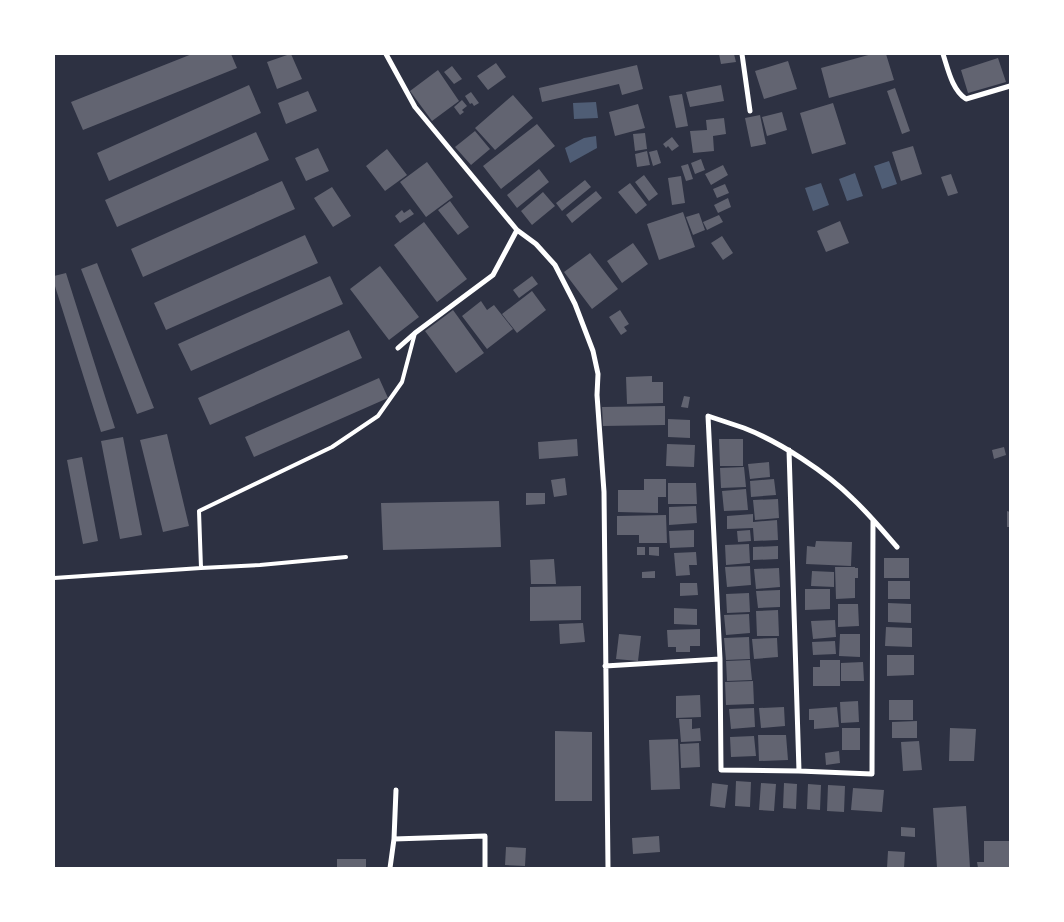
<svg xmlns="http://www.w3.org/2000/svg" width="1064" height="922" font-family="'Source Sans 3',sans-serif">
  <rect width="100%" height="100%" fill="#2d3142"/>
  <path fill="#4f5d75" d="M596,102L598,118L574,119L573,103Z
    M596,136L597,148L570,163L565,148L584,138Z
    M889,161L897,184L882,189L874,166Z
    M855,173L863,196L847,201L839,179Z
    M821,183L829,205L813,211L805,188Z"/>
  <path fill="#626471" d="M192,54H231L237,68L83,130L71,102Z
    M290,54H291L302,79L277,89L267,62Z
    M719,54H734L736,62L721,64Z
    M872,54H886L894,80L829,98L821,68Z
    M998,58L1006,82L968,93L961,70Z
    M788,61L797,89L764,99L755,71Z
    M496,63L506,77L488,90L477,76Z
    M637,65L643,89L622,95L619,84L542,102L539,88Z
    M452,66L462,79L454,84L444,72Z
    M438,70L459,101L432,121L410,91Z
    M249,85L261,113L109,181L97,153Z
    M721,85L724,101L690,107L686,92Z
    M895,88L910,131L902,134L887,91Z
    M308,91L317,111L286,124L278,103Z
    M471,92L479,103L474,106L472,103L470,104L465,96Z
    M682,94L688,126L676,128L669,96Z
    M513,95L533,118L495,150L475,128Z
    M462,100L467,106L462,110L464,112L460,115L454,107Z
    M833,103L846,144L812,154L800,113Z
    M638,104L645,128L615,136L609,112Z
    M782,112L787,130L767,136L762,117Z
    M760,115L766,144L751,147L745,118Z
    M724,118L726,134L713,136L714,151L693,153L690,131L707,130L706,120Z
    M537,124L555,146L501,189L483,166Z
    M475,131L490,149L471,165L455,147Z
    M256,132L269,160L117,227L105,200Z
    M645,133L647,149L635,151L633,134Z
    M672,137L679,146L672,151L668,146L666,148L663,144Z
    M913,146L922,174L901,181L892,152Z
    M318,148L329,171L306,181L295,158Z
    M387,149L407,175L385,191L366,166Z
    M657,150L661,163L653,166L649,152Z
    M647,151L650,165L637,167L635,154Z
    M701,159L705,170L695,174L691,163Z
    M427,162L453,197L426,217L400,182Z
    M688,164L693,179L686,181L681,166Z
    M723,165L728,175L711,185L705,174Z
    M539,169L549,182L517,208L507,195Z
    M951,174L958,193L948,196L941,177Z
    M644,175L658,194L649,201L635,182Z
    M681,176L685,203L672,205L668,178Z
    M585,180L591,187L562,211L556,203Z
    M282,181L295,209L143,277L131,249Z
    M630,183L647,205L636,214L618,192Z
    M725,184L729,193L717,198L713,189Z
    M332,187L351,216L333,227L314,198Z
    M596,191L602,198L572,223L566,215Z
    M543,192L555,206L532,225L521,211Z
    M728,198L731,207L718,213L714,205Z
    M450,201L469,227L458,235L438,210Z
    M410,209L414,214L400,223L395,216L402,210L404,213Z
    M683,212L695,247L659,260L647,224Z
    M699,213L705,230L693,235L686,217Z
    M719,215L723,222L707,230L703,222Z
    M840,221L849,243L826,252L817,231Z
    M424,222L467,279L437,302L394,245Z
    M305,235L318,263L166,330L154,303Z
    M722,236L733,253L723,260L711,243Z
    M633,243L648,264L622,283L607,261Z
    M590,253L618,289L592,309L564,272Z
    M97,263L154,408L137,414L81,269Z
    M380,266L419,317L389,340L350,289Z
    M66,273L115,428L101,432L54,283V276Z
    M330,276L343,304L191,371L178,344Z
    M532,276L538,284L519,298L513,290Z
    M532,291L546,310L517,333L502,314Z
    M481,301L487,310L494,305L513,329L487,349L462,316Z
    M453,310L484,353L456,373L425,331Z
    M620,310L629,324L624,327L627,331L621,335L609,317Z
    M349,330L362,358L210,425L198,398Z
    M652,376V382H663V403L627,404L626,377Z
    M379,378L388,398L254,457L245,437Z
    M684,396L690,397L688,408L681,407Z
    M665,406V425L603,426L602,407Z
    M668,419L690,420V438L668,437Z
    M167,434L189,526L163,532L140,440Z
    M123,437L142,535L120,539L101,441Z
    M577,439L578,456L539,459L538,442Z
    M719,439H743V466H720Z
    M667,444L695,445L694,467L666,466Z
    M1004,447L1006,455L994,459L992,450Z
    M82,457L98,541L83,544L67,460Z
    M769,462L770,477L750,479L748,464Z
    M744,467L746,487L721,488L720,468Z
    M565,478L567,495L554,497L551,480Z
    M644,479H666V497H658V513L618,512V490H644Z
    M774,479L776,495L751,497L750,481Z
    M668,483H696L697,504H668Z
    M746,489L748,510L724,511L722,491Z
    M526,493H545V504L526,505Z
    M778,499L779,518L755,520L753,500Z
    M499,501L501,547L383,550L381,503Z
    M696,506L697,523L669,525V507Z
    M1007,511L1010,512V527H1007Z
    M753,514V522L777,520L778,540L754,541L753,528L727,529V516Z
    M666,515L667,543H639V535H617V516Z
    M694,530V547L670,548L669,531Z
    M750,530L751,541L738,542L737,531Z
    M816,541L852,542L851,566L806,564L807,546L815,547Z
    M749,544L750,563L726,565L725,545Z
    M778,546V559L753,560V547Z
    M637,547H645V555H637Z
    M649,547H659V556L649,555Z
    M696,552L697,565H689L690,575L676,576L674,553Z
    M884,558H909V578H884Z
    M554,559L556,584H531L530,560Z
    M750,566L751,585L727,587L725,567Z
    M835,567H855V568H858V578H855V598L836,599Z
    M779,568L780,587L756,589L754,569Z
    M655,571V578H642V572Z
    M812,571L834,572V587L811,586Z
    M888,581H910V599H888Z
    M680,583H697L698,595L680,596Z
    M581,586V620L530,621V587Z
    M805,589H830V609L805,610Z
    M780,590V607L758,608L756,591Z
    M749,593L750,612L727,613L726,594Z
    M888,603L911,604V623L888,622Z
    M838,604H858L859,626L838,627Z
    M674,608L697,609V625L674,624Z
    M778,610L779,636H757L756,611Z
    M749,614L750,633L726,635L724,615Z
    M835,620L836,637L813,639L811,621Z
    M583,623L585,642L560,644L559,624Z
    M886,627L912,628V647L885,646Z
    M700,629V646H690V652H676V647H668L667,630Z
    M619,634L641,636L638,661L616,659Z
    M840,634H860V657L839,656Z
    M749,637L750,659L726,660L724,638Z
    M777,638L778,657L754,659L752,639Z
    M835,641L836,654L813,655L812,642Z
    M887,655H914V675L887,676Z
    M750,660L752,680L727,681L726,661Z
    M820,660H840V686H813V667H820Z
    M863,662L864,681H841V663Z
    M753,681L754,704L726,705L725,682Z
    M700,695L701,717L676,718V696Z
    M889,700H913V720H889Z
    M858,701L859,722L841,723L840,702Z
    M784,707L785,726L761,728L759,708Z
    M837,707L839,727L814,729V720H809V709Z
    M754,708L755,727L731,729L729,709Z
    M679,719H692V729L700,728L701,741L681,742Z
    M917,721V738H892V722Z
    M842,728H860V750H842Z
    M950,728L976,729L974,761H949Z
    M555,731L592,732V801H555Z
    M758,735H786L788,760L759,761Z
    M754,736L756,756L731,757L730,737Z
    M678,739L680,789L651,790L649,740Z
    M919,741L922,770L903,771L901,742Z
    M699,743L700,767L681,768L680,744Z
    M839,751L840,763L826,765L825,753Z
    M736,781L751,782L750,807L735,806Z
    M712,783L728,785L725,808L710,806Z
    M761,783L776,784L774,811L759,810Z
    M784,783L797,784L796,809L783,808Z
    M808,784L821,785L820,810L807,809Z
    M828,785L845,786L844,812L827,811Z
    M853,788L884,790L882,812L851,810Z
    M966,806L970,868H937L933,808Z
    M901,827L915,828V837L901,836Z
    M659,836L660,852L633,854L632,838Z
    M984,841H1010V868H978L977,862H984Z
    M506,847L526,848L525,866L505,865Z
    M888,851L905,852L904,868H887Z
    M337,859H366V868H337Z"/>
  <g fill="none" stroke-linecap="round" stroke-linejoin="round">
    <path stroke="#fff" stroke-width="4" d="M201,568L199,511L332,447L378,416L402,382L415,333
      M54,578L201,568L260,565L346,557"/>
    <path stroke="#fff" stroke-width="5" d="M386,54L415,107L517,230L536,244L555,265L575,304L593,351L598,374L597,395L604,492L608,868
      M742,54L750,111
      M943,54C948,69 952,90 966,99L1010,86
      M398,348L415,333L493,275L517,230
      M789,450L799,771
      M873,520L872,774L799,771L721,770L720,659L708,416C720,420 732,424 744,428C780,442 826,472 853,499C869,514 883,531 897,547
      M605,666L720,659
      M394,839L485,836V868
      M390,868L394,839L396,790"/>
  </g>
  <rect width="1064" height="922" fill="none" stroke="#ffffff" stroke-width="110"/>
</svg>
